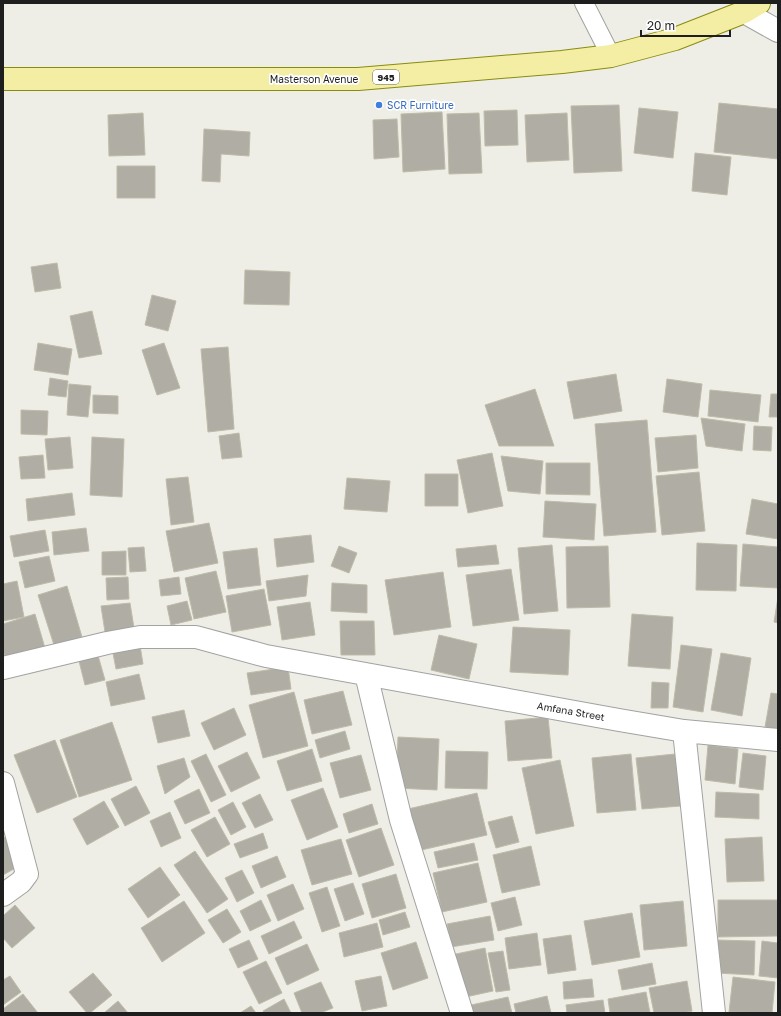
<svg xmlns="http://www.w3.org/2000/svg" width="781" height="1016" font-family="'Golos Text',sans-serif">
  <rect width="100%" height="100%" fill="#eeeee6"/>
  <path fill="#b0aea4" stroke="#bfbba9" d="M719,103L778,109V159L714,152Z
    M619,105L622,171L574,173L571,106Z
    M639,108L678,112L673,158L634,153Z
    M517,110L518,145L485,146L484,111Z
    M442,112L445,169L403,172L401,114Z
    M143,113L145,155L109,156L108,115Z
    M479,113L482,173L449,174L447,114Z
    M567,113L569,160L527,162L525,115Z
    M397,119L399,157L374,159L373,120Z
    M204,129L250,132L249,156L221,154L220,182L202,181Z
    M695,153L731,157L727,195L692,191Z
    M117,166H155V198H117Z
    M57,263L61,288L35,292L31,267Z
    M245,270L290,272L289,305L244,304Z
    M152,295L176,301L168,331L145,325Z
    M92,311L102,354L79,358L70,316Z
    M38,343L72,349L68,375L34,370Z
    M164,343L180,388L157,395L142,350Z
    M228,347L234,429L208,432L201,349Z
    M616,374L622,411L574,419L567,382Z
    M50,378L68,381L66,397L48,395Z
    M667,379L702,384L698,417L663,412Z
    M69,384L91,386L88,417L67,415Z
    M535,389L554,446H499L485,405Z
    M710,390L761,395L758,422L708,416Z
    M771,394H778V417H769Z
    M93,395L118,396V414L93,413Z
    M21,410L48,411L47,435L21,434Z
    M701,418L745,424L742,451L706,446Z
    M647,420L656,532L604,536L595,424Z
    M754,426L772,427L771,451L753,450Z
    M239,433L242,457L222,459L219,436Z
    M696,435L698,468L658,472L655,438Z
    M70,437L73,468L48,470L45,439Z
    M92,437L124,439L122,497L90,495Z
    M492,453L503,506L468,513L457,460Z
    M43,455L45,478L21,479L19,457Z
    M501,456L543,461L540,494L508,491Z
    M546,463H590V495L546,494Z
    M699,472L705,531L662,535L656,476Z
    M425,474H458V506H425Z
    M188,477L194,522L171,525L166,479Z
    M347,478L390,481L387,512L344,509Z
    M72,493L75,515L28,521L26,499Z
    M752,499L778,504V539L746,534Z
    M545,501L596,504L594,540L543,537Z
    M209,523L218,563L174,572L166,531Z
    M86,528L89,551L54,555L52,532Z
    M45,530L49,551L14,557L10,536Z
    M311,535L314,562L277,567L274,539Z
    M697,543L737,545L736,591L696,590Z
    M743,544L778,547V588L740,586Z
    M496,545L499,564L458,567L456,549Z
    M552,545L558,611L524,614L518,548Z
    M339,546L357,553L349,573L331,566Z
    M608,546L610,607L567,608L566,547Z
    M144,547L146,571L130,572L128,548Z
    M257,548L261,585L228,589L223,552Z
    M126,551V575H102V552Z
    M49,556L55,581L25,588L19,562Z
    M511,569L519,620L473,626L466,575Z
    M216,571L226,612L194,619L185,578Z
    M443,572L451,627L394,635L385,580Z
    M308,575L306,596L269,601L266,581Z
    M128,577L129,599L107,600L106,578Z
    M179,577L181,594L161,596L159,580Z
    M17,581L24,617L3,621V584Z
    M332,583L367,585V613L331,611Z
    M67,586L82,637L54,645L38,595Z
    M264,589L271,625L232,632L226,596Z
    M778,597V623L774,622Z
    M187,601L192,620L171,625L167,606Z
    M310,602L315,635L282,640L277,607Z
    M130,603L134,628L105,632L101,606Z
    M35,614L45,648L6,660L3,651V624Z
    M632,614L673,617L670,669L628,666Z
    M340,621H374L375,655H341Z
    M513,627L570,630L568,675L510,672Z
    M439,635L477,644L469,679L431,670Z
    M139,639L143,664L116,669L111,643Z
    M681,645L712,649L703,712L673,707Z
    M97,652L105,680L85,685L78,657Z
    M721,653L751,658L742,716L711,710Z
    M288,667L291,689L251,695L247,673Z
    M139,674L145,699L111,706L106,682Z
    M652,682L669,683L668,708H651Z
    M343,691L352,725L312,734L304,700Z
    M294,692L308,746L263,758L249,705Z
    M771,693L778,694V730L765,727Z
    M234,708L246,735L214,750L201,723Z
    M184,710L190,736L158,743L152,717Z
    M548,717L552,758L508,761L505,721Z
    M112,722L132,780L79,797L60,740Z
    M345,731L350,749L320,758L315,740Z
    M398,737L439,739L437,790L396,788Z
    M55,740L77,797L37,813L14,755Z
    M708,745L738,749L735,784L705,780Z
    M312,749L322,781L287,791L277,761Z
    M446,751L488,752L487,789L445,788Z
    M247,752L260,778L231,792L218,766Z
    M743,753L766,756L763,790L739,787Z
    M206,754L226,795L211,802L191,761Z
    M631,754L636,810L597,813L592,758Z
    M675,754L681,806L642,809L636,758Z
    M361,755L371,790L340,798L330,763Z
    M184,758L190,777L165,794L157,766Z
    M560,760L574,826L536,834L522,768Z
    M136,786L150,813L125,826L111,799Z
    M323,788L338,827L307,840L291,800Z
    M199,789L210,813L185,824L174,801Z
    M716,792L759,794V819L715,817Z
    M477,793L487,835L417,851L408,809Z
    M260,794L273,820L255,828L242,803Z
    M104,801L119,827L87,845L73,819Z
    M233,802L246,827L231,835L218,810Z
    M372,804L378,824L349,833L343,814Z
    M170,812L181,838L161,847L150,821Z
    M512,816L519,842L496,848L488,822Z
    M215,817L230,844L207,857L191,830Z
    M381,828L394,865L359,877L346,840Z
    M263,833L268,848L240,858L234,844Z
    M5,837L21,865L3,875V838Z
    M762,837L764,881L727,882L725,839Z
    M341,839L352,874L312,885L301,850Z
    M474,843L478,860L438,868L434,852Z
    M531,846L540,885L502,893L493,855Z
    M195,851L228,899L207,913L174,865Z
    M277,856L286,877L261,888L252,866Z
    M478,863L487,902L442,912L433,873Z
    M160,867L180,895L148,918L128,889Z
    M242,870L254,893L237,902L225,878Z
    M396,874L406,908L372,918L362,884Z
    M353,883L364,914L345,921L334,889Z
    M293,884L304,909L278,921L267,895Z
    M327,887L340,926L322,932L309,893Z
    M515,897L522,925L498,931L491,903Z
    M261,900L271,921L250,931L240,911Z
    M718,900H778V936L718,937Z
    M184,901L205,933L162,962L141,928Z
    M683,901L687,946L644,950L640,905Z
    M15,905L35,928L12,948L3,938V916Z
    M227,909L241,932L223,943L208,920Z
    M405,912L410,927L383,935L379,920Z
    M632,913L640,957L592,965L584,921Z
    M490,916L494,940L451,947L447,924Z
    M294,921L302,938L269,954L261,936Z
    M377,923L383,947L344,957L339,933Z
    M537,933L541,965L509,969L505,938Z
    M571,935L576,970L548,974L543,939Z
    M249,940L258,959L238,968L229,949Z
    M717,940L755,941L754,975L716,973Z
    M762,941L778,943V978L759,976Z
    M416,942L428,978L393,990L381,953Z
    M307,944L319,970L287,985L275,958Z
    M485,948L493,991L461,998L451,955Z
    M503,951L510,990L496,992L488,953Z
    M266,961L282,993L259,1004L243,972Z
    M652,963L656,984L622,990L618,970Z
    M93,973L112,995L90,1013H87L69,992Z
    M10,976L21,992L3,1005V980Z
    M381,976L387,1006L362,1011L355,981Z
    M733,977L775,982L772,1013L729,1012Z
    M592,979L594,997L564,999L563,982Z
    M687,981L692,1011L683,1013H654L649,988Z
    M321,982L333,1008L320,1013H302L294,993Z
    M646,992L650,1013H610L608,999Z
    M23,994L38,1013H3V1009Z
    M547,996L551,1013H516L514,1004Z
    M508,997L512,1013H473L471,1005Z
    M284,999L291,1013H264L263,1011Z
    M603,1000L605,1013H567L566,1005Z
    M118,1001L128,1013H104Z
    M251,1006L256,1013H240Z"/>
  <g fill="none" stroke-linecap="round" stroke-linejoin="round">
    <g stroke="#a2a2a2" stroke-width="20">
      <path id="service" d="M584,3L611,56"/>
    </g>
    <g stroke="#a2a2a2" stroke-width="24">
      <path id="minor" d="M744,12L778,31
        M3,668L107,643L140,637H196L266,656L619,720L684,731L778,740
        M366,674L401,820L462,1013
        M684,731L714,1013
        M3,783L27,874L21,882L3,895"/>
    </g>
    <g stroke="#888c0d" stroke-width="24">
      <path id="primary" d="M3,79H358L562,62L611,56L675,39L744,12L759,3"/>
    </g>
    <use href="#service" stroke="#fff" stroke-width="18"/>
    <use href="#minor" stroke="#fff" stroke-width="22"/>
    <use href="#primary" stroke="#f4eea5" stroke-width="22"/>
  </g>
  <circle fill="#3f7fe0" stroke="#fff" stroke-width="1.5" cx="379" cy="105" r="4"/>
  <g text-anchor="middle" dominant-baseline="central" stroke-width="3.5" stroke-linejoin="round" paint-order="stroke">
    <rect fill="#fff" stroke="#626262" stroke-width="1" x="373" y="70" width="26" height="14" rx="3"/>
    <g font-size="9" font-weight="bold" fill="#1e1e1e">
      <text x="386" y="77">945</text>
    </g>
    <g font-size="10" fill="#1e1e1e" stroke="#fff">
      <text x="314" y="79">Masterson Avenue</text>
      <text transform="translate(571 711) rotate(10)">Amfana Street</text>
    </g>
    <g font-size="10" fill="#366cbe" stroke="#fff" text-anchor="start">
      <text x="387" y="105">SCR Furniture</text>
    </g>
  </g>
  <rect width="781" height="1016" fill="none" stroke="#1e1e1e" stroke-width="8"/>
  <path d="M641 30v6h89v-6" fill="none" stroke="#1e1e1e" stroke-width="2"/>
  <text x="647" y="30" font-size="12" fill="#1e1e1e" stroke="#ffffff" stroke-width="3" paint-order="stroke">20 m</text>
</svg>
